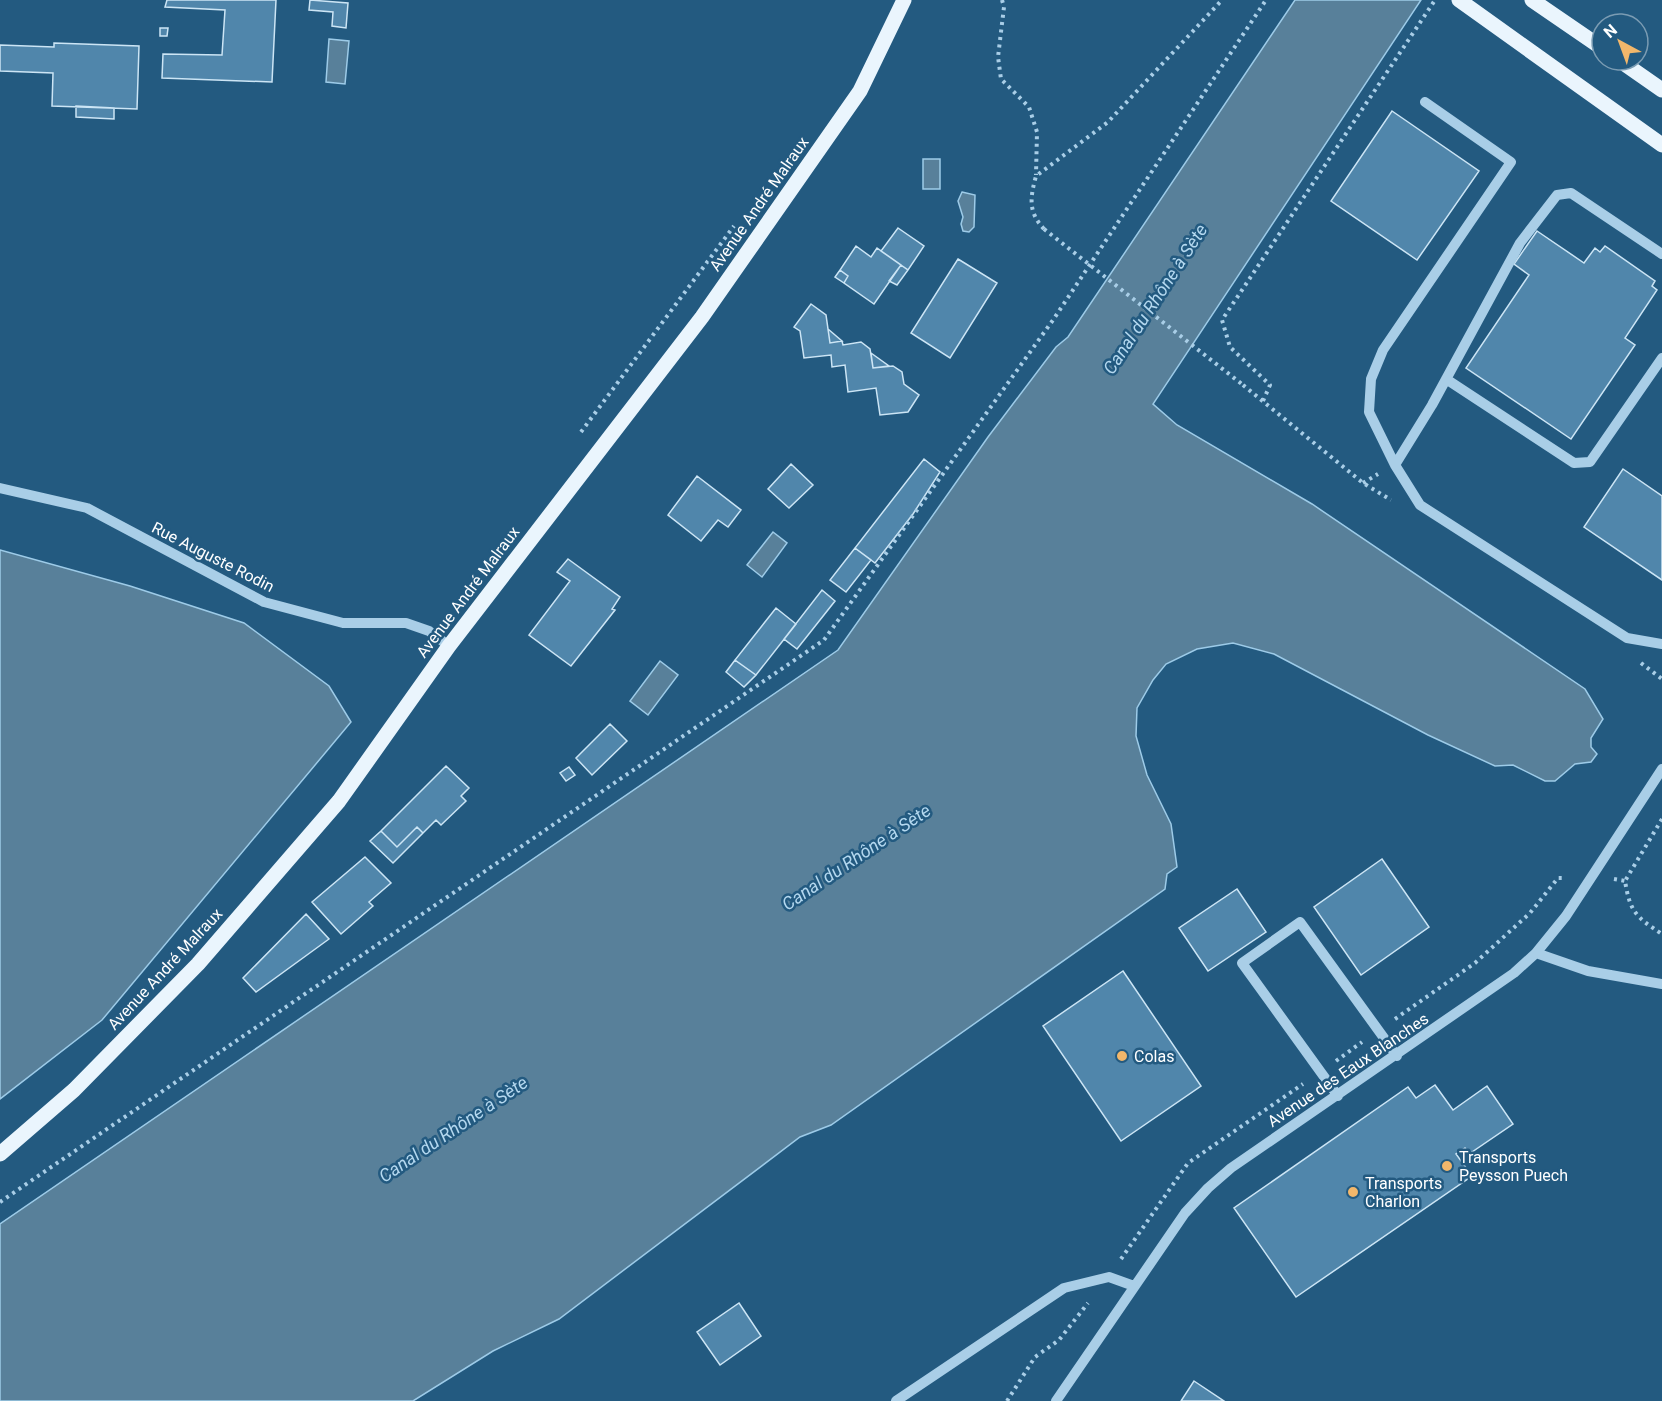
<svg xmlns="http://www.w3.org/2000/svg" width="1662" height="1401" font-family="Roboto,sans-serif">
  <rect width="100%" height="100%" fill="#235a80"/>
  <path fill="#58809a" stroke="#9dcbe8" stroke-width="1.5" d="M1295,0H1421L1153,404L1177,425L1312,504L1585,689L1603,719L1591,738V747L1597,754L1591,762L1575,764L1555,781H1545L1513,765L1495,766L1428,735L1274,654L1233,643L1197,649L1166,664L1153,680L1137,708L1136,736L1147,775L1171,824L1177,867L1167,874L1165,889L831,1125L800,1137L559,1319L493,1351L413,1401H0V1224L838,650L988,437L1056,347L1068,337Z
    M329,39L349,41L345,84L326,82Z
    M923,159H940V189H923Z
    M962,192L975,195L974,227L969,232L963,231L961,224L963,217L958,201Z
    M773,532L787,543L762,577L747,565Z
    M0,550L130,586L244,623L329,686L351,722L102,1020L0,1099Z
    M660,661L678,675L648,715L630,701Z"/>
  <path fill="#5086ab" stroke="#cce5f5" stroke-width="1.5" d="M167,0H276L272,82L162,78L163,54L222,55L225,10L165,7Z
    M310,0L348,3L346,28L332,26L333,12L309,10Z
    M160,28H168L167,36H160Z
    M54,43L139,46L137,109L52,106L53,73L0,71V45L54,47Z
    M76,106L114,108V119L76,117Z
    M1392,111L1479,171L1417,260L1331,201Z
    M898,228L924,246L908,270L881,251Z
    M1537,231L1584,263L1595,248L1600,252L1605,246L1655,281L1652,286L1657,290L1625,338L1635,345L1571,439L1466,368L1529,275L1514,264Z
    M856,246L871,257L877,248L901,265L874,304L844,283L848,276L840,270Z
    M958,259L997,283L950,358L911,333Z
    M901,265L908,270L897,285L889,281Z
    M840,270L848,276L844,283L835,277Z
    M811,304L826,315L830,343L842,341L843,345L861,342L870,349L873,368L893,366L902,372L904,384L919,395L908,412L880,415L876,388L848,392L845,365L832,367L831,355L804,358L800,331L794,327Z
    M828,329L842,341L830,343Z
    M871,353L889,366L873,368Z
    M924,459L940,472L913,514L875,563L855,548Z
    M791,464L813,485L789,508L768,489Z
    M1623,469L1662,496V580L1584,527Z
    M697,476L741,510L728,527L718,520L701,541L668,515Z
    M855,548L871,560L846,592L830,580Z
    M568,559L620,597L612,609L615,610L571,666L529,635L570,581L557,572Z
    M822,590L835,601L797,649L784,639Z
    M776,608L796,624L756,675L735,660Z
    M735,660L756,675L744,687L726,672Z
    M610,724L627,741L592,775L576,758Z
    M446,766L469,788L461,796L466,801L441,825L436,820L423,833L417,827L397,847L381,831Z
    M569,767L575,775L566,781L560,773Z
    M417,827L423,833L393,863L370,841L381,831L397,847Z
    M365,857L391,883L369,902L373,906L341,934L312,902Z
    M1382,859L1429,927L1361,975L1314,907Z
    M1237,889L1266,932L1208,971L1179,928Z
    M306,914L329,939L256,992L243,978Z
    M1123,971L1201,1086L1121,1141L1043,1026Z
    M1435,1085L1453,1110L1487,1086L1513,1124L1469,1154L1465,1148L1456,1154L1472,1176L1296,1297L1234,1208L1408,1087L1416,1098Z
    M739,1303L761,1336L720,1365L697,1332Z
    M1194,1381L1224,1401H1181Z"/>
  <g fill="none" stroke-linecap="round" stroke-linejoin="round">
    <path stroke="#a9cee7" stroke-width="4" stroke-dasharray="3 4.5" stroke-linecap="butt" d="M1002,0L1004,7L998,57L1001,79L1029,107L1037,132L1036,175
      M1044,229C1028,212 1030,198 1036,176L1108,122L1222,0
      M1243,385L1363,483L1391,500
      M1263,401L1270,385L1230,347L1222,320L1435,0
      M581,432L734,226
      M1363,483L1378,474
      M1641,663L1662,679
      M1662,819L1625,881C1630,912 1636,917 1662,934
      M1614,879L1625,881
      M1395,1019L1475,963L1530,913L1558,878H1565
      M1336,1061L1362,1042
      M0,1202L824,640L1053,320L1266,0
      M1121,1259L1188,1163L1303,1084
      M1007,1401L1035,1357L1059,1340L1088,1303"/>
    <path stroke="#a9cee7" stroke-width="10" d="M1425,102L1511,162L1383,350L1371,379L1369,412L1395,465L1420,505L1627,638L1662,644
      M1446,379L1574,463L1590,462L1662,358
      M1395,465L1432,405L1520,243L1557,195L1571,193L1662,254
      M0,488L87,508L264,602L343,623H406L429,631L449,646
      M1536,953L1588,971L1662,984
      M1338,1096L1242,963L1300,922L1397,1056
      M896,1401L1064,1288L1109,1277L1134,1286
      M1056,1401L1185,1213L1208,1188L1231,1168L1514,973L1536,953L1566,916L1662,769"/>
    <path stroke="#eaf5fd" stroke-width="15" d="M1459,0L1662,145
      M1532,0L1602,48
      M1619,60L1662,90
      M0,1154L74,1090L198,964L339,801L449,646L702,317L860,91L904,0"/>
    <path stroke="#a9cee7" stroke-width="4" stroke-dasharray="3 4.5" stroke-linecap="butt" d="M1044,229L1243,385"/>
  </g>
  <g fill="#f2b76b" stroke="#235a80" stroke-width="2">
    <circle cx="1122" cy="1056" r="6"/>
    <circle cx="1447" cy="1166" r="6"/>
    <circle cx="1353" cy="1192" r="6"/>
  </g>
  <g text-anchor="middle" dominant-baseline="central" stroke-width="5" stroke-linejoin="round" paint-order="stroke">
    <g font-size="16" fill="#fff" stroke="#235a80">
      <text transform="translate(759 204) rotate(-55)">Avenue André Malraux</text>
      <text transform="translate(213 557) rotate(27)">Rue Auguste Rodin</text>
      <text transform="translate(468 592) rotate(-53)">Avenue André Malraux</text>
      <text transform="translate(165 969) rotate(-47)">Avenue André Malraux</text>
      <text transform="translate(1348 1070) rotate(-34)">Avenue des Eaux Blanches</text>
    </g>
    <g font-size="16" fill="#fff" stroke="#235a80" text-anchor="start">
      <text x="1134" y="1056">Colas</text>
      <text x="1459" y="1157">Transports<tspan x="1459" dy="18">Peysson Puech</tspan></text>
      <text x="1365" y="1183">Transports<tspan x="1365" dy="18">Charlon</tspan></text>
    </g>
    <g font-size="18" font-style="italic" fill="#b4d8ef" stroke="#235a80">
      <text transform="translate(1155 299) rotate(-57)">Canal du Rhône à Sète</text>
      <text transform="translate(856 857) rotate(-34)">Canal du Rhône à Sète</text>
      <text transform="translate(453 1129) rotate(-34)">Canal du Rhône à Sète</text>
    </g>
  </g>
  <g transform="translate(1620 42) rotate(319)"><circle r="28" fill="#235a80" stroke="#7b9cb3" stroke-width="1.5"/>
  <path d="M0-4.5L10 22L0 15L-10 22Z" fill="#f2b76b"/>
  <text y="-9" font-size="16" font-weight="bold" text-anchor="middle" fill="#ffffff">N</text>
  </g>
</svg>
